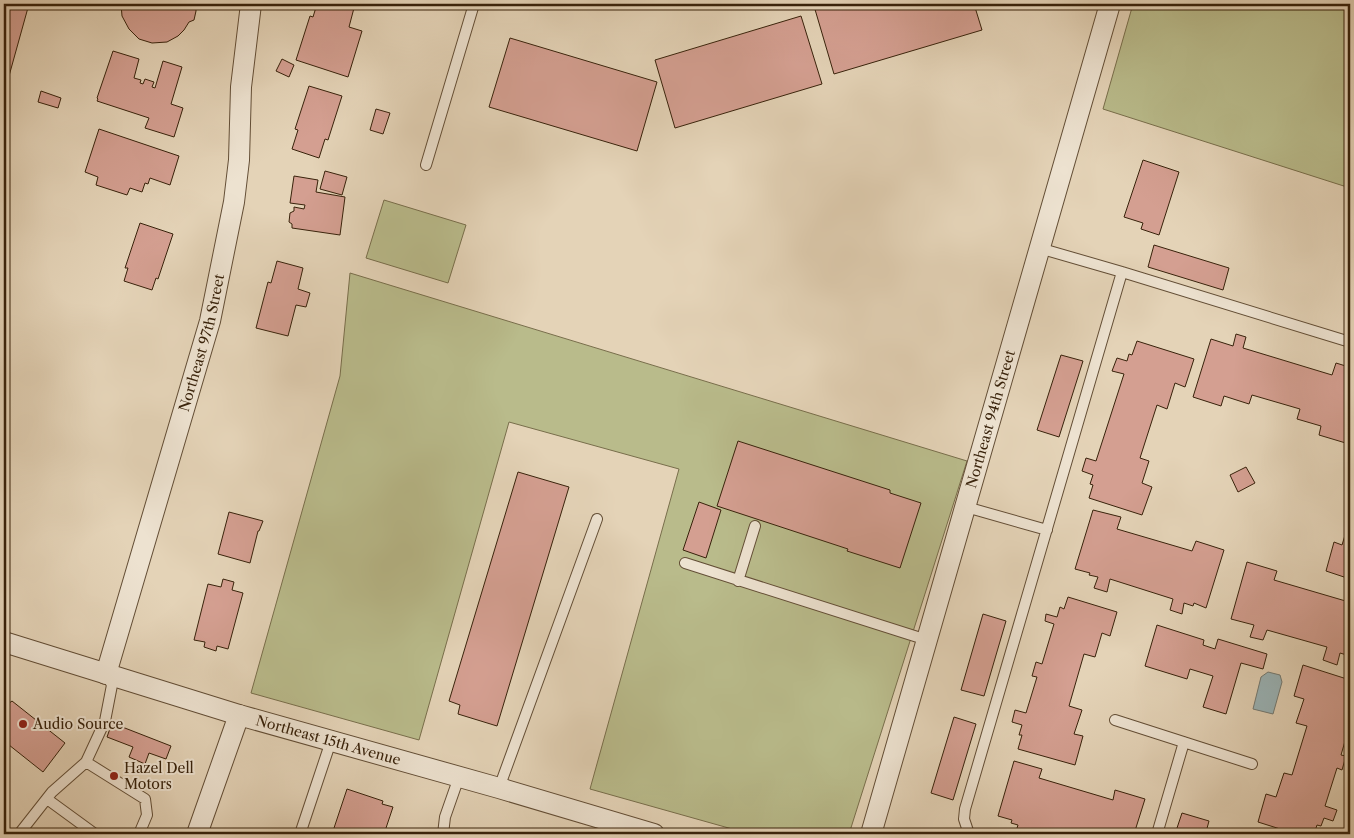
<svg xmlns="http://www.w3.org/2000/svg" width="1354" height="838" font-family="'Libre Caslon Text',serif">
  <rect width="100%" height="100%" fill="#e4d3b7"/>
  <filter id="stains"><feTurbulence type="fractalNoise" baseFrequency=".004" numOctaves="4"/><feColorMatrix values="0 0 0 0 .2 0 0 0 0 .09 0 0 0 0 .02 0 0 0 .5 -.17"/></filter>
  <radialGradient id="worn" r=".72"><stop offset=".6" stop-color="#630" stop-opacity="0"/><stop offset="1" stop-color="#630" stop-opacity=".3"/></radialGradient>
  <path fill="#b9bb8b" stroke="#786e4b" d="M1133,4H1350V188L1103,109Z
    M384,200L466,225L448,283L366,258Z
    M350,273L967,461L849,834H750L590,789L679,469L509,422L419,740L251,693L340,376Z"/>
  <path fill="#9ab5b9" stroke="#737a73" d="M1268,672L1280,675L1282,682L1273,714L1253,709L1261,677Z"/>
  <path fill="#d49f91" stroke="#38220b" d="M4,4H29L4,94Z
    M121,4H196V11L194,20L189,22L184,30L178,36L167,42L152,43L139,39L129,29L122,16Z
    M317,4H340L354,8L349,27L362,31L348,77L296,60L310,16L313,17Z
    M821,4H974L982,30L834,74L814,6Z
    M801,16L822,84L675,128L655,60Z
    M510,38L657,82L637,151L489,107Z
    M113,51L139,59L134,78L141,80L140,83L143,84L145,79L154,82L152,87L155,88L163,61L182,67L171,104L183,108L174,137L145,128L149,118L97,101L98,99L97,98Z
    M282,59L294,65L289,77L276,71Z
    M309,86L342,96L328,140L325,139L319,158L292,149L298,130L295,129Z
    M41,91L61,98L58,108L38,102Z
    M376,109L390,113L383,134L370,130Z
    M99,129L179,156L170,185L150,178L148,184L145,183L142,192L130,188L127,195L96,185L98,177L85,172Z
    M1143,160L1179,172L1159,235L1141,229L1143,223L1124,217Z
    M325,171L347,177L342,195L320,189Z
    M294,176L318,180L316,192L345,197L340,235L292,228V224L289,222L290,213L294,211V207L304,209L305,205L290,203Z
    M140,223L173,234L158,279L156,278L152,290L124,281L128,268H125Z
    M1154,245L1229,268L1223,290L1148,267Z
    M277,261L303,268L298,289L310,293L306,307L296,305L288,336L256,328L268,282L271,283Z
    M1236,334L1246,337L1243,348L1332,375L1336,363L1349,367L1346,377L1350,378L1349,444L1319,435L1321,426L1297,419L1300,409L1252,395L1249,404L1224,396L1221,406L1193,397L1211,339L1233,346Z
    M1137,341L1194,359L1185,387L1175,383L1167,409L1157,405L1140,458L1149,461L1142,483L1152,487L1142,515L1089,498L1093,485L1090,484L1093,475L1082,471L1086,458L1096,461L1124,374L1112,371L1117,358L1127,361L1129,354L1132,355Z
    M1061,355L1083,361L1059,437L1037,430Z
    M738,441L890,490V493L921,503L900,568L847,551L848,549L717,506Z
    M1246,467L1255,483L1238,492L1230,475Z
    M518,472L569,487L497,726L458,714L460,705L449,701Z
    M699,502L721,510L706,558L683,550Z
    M1093,510L1121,517L1117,529L1192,551L1196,541L1224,550L1206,608L1194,603L1193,606L1184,603L1182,614L1170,610L1173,599L1110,579L1107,592L1094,588L1098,577L1089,575L1090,573L1075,569Z
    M229,512L263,521L259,531H258L250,563L218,554Z
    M1350,519V579L1326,571L1334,542L1342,545Z
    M1247,562L1277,571L1274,580L1349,602L1350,597V656L1340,653L1337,665L1323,660L1327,647L1267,630L1263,640L1250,637L1254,625L1231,619Z
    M223,579L234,582L232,590L243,593L228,649L217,646L216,651L204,647L205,642L194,640L208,584L221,587Z
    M1068,597L1117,612L1110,636L1102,633L1095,657L1084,654L1069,706L1082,710L1074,734L1083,736L1075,765L1018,749L1022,735H1019L1022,725L1012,722L1015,710L1026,713L1037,677L1032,676L1036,662L1042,664L1054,624L1045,621L1046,614L1057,617L1060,607L1064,609Z
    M983,614L1006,621L984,696L961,690Z
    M1157,625L1204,640L1203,645L1215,649L1218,639L1267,654L1263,669L1241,663L1226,714L1203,707L1213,676L1190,669L1187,679L1145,666Z
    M1303,665L1350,680V724L1341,755L1346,756L1342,770L1337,768L1325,806L1337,810L1333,821L1324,818L1321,826L1317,825L1314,834H1296L1258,822L1266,794L1276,797L1284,773L1292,775L1307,726L1296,723L1304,699L1294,696Z
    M12,701L65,743L43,772L4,741V707Z
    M954,717L976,724L953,800L931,793Z
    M112,723L171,746L166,759L149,753L145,764L129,757L133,747L107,737Z
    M1014,761L1042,769L1039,778L1113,800L1115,790L1145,799L1134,834H1047L1031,830L1030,834H1015L1018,825L1011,823L1012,820L998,816Z
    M347,789L383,801L382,804L393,807L384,834H332Z
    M1182,813L1209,821L1206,832L1213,834H1175Z"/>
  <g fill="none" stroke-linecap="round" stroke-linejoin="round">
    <g stroke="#634e36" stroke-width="12">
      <path id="service" d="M628,4H635
        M426,165L474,4
        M1039,248L1122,272L1350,342
        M966,507L1047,530
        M685,563L927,640
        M738,581L755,526
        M1115,720L1252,764
        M86,762L145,799L147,815L139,834
        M499,788L597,519
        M47,799L95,834
        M19,834L52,792L86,762L105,721L112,685L107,675
        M300,834L331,741
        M443,834L445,817L459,777
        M969,834L964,819L965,809L1122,272
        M1157,834L1184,742"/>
    </g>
    <g stroke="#634e36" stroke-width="22">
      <g id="minor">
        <path id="s1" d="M4,642L239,715L499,788L654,834"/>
        <path id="s2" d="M106,674L210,321L234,202L239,160L241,87L251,4"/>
        <path d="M197,834L239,715"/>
        <path id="s3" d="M871,834L1110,4"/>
      </g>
    </g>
    <use href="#service" stroke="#ede2d0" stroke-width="10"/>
    <use href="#minor" stroke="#ede2d0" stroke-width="20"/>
  </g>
  <g fill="#8f2418" stroke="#ede2d0" stroke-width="2">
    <circle cx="23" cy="724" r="5"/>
    <circle cx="114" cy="776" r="5"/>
  </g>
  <g text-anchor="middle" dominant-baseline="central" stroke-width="4" stroke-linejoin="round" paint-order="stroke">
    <g font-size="14" fill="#38220b" stroke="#ede2d0">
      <text stroke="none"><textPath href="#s2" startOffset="345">Northeast 97th Street</textPath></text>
      <text stroke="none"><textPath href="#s3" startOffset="432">Northeast 94th Street</textPath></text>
      <text stroke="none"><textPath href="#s1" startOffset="339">Northeast 15th Avenue</textPath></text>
    </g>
    <g font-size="14" fill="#38220b" stroke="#ede2d0" text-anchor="start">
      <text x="33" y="724">Audio Source</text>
      <text x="124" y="768">Hazel Dell<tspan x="124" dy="16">Motors</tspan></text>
    </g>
  </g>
  <rect width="1354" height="838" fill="none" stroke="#e4d3b7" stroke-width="20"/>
  <rect x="5" y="5" width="1344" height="828" fill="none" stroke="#38220b" stroke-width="2.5"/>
  <rect x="10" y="10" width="1334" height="818" fill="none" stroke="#38220b"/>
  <rect width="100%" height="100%" filter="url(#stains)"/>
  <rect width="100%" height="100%" fill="url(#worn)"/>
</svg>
